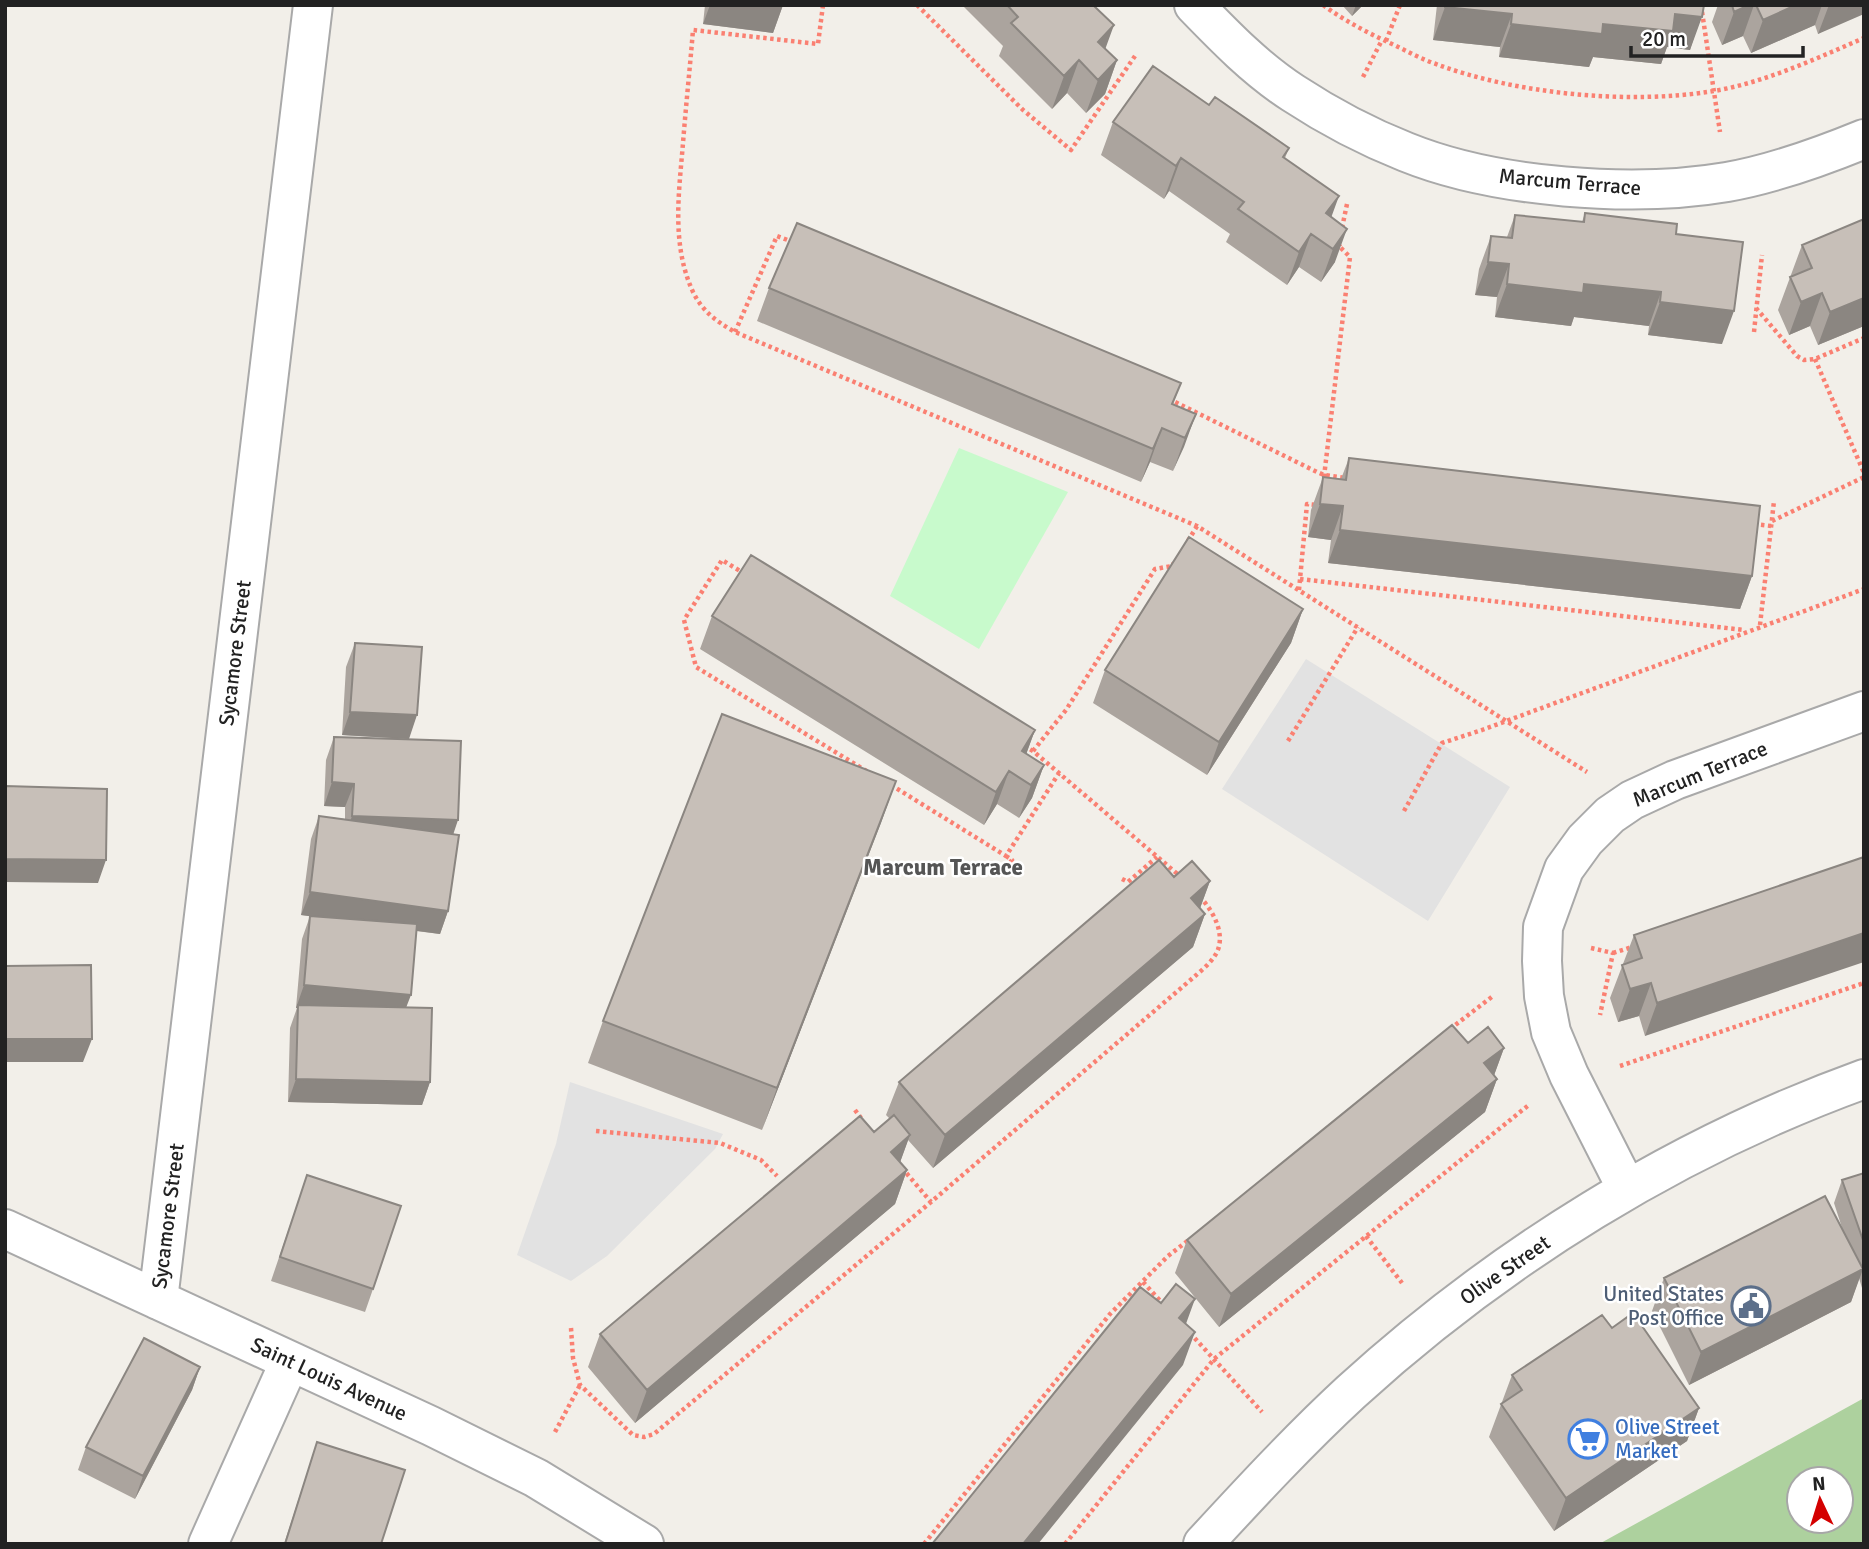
<svg xmlns="http://www.w3.org/2000/svg" width="1869" height="1549" font-family="Signika,sans-serif">
  <rect width="100%" height="100%" fill="#f2efe9"/>
  <path fill="#add19e" fill-rule="evenodd" d="M1864,1398V1544H1599ZM1799,1479H1841V1521H1799Z"/>
  <path fill="#c8facc" d="M959,448L1068,492L979,649L890,596Z"/>
  <path fill="#e2e2e2" d="M1306,659L1510,787L1428,921L1222,789Z
    M570,1082L723,1134L715,1149L607,1256L571,1281L517,1255L556,1144Z"/>
  <g fill="none" stroke-linecap="round" stroke-linejoin="round">
    <g stroke="#a9a9a9" stroke-width="42">
      <path id="minor" d="M1194,5C1225,37 1256,69 1293,93C1328,116 1368,137 1406,152C1495,188 1633,198 1727,182C1773,174 1820,157 1864,139
        M1627,1189L1569,1075L1551,1032L1544,996L1542,961L1543,927L1564,869L1585,840L1610,815L1632,800L1675,780L1864,711
        M5,1229L431,1426L536,1478L644,1544
        M158,1300L313,5
        M208,1544L290,1361
        M1203,1544C1251,1492 1299,1440 1351,1392C1499,1257 1676,1147 1864,1079"/>
    </g>
    <path stroke="#fa8072" stroke-width="4.5" stroke-dasharray="3.5 3.5" stroke-linecap="butt" d="M823,5L818,44L693,30C690,67 686,105 683,143C679,193 671,244 693,292C703,312 716,321 735,332L1197,526L1587,772
      M917,5L1023,110L1071,150L1137,53
      M1323,5C1345,21 1368,33 1392,44C1407,51 1421,59 1436,64C1516,94 1629,105 1714,91C1766,82 1815,59 1864,38
      M1701,5L1720,132
      M1386,41L1400,5
      M1363,77L1382,40
      M1342,228L1347,204
      M1756,308L1797,356L1804,360L1815,359L1864,338
      M735,332L777,236L793,242
      M1754,332L1762,255
      M1815,359L1864,473
      M1169,399L1317,472L1324,475L1346,478
      M1324,477L1350,257L1339,246L1340,244
      M1772,521L1864,477
      M1754,524L1771,526
      M1188,541L1197,526
      M745,574L722,560L684,620L696,667L868,772
      M1300,579L1744,630
      M1299,590L1307,504L1317,505
      M1760,625L1774,501
      M1288,741L1358,627
      M1024,746L1033,751L1181,877
      M1033,751L1066,710L1155,569L1172,566L1174,563
      M891,785L1006,856L1059,773
      M1404,811L1442,743L1482,730L1864,589
      M1002,874L1012,860L1006,856
      M1122,879L1128,882L1157,857
      M1591,948L1613,953L1600,1015
      M1613,953L1632,947
      M1450,1029L1493,996
      M1620,1066L1864,983
      M855,1110L861,1118
      M596,1131L720,1143L761,1160L777,1176
      M902,1168L931,1202
      M1366,1236L1402,1283
      M1143,1282L1165,1306
      M571,1328L573,1358L580,1385L633,1435L644,1437L654,1434L931,1202L1194,977C1202,970 1212,962 1217,952C1226,933 1212,909 1199,896
      M1190,1333L1262,1412
      M555,1432L580,1385
      M924,1544L1110,1314L1168,1256L1190,1239
      M1065,1544L1214,1359L1530,1104"/>
    <use href="#minor" stroke="#fff" stroke-width="38"/>
  </g>
  <path fill="#aba49e" d="M705,5H783L773,33L703,24Z
    M962,5H1093L1105,49L1117,60L1105,94L1086,113L1067,93L1052,109L999,56L1003,46Z
    M1342,5H1363L1352,16Z
    M1437,5H1704L1690,50L1667,47L1661,64L1593,57L1589,67L1499,57L1500,47L1433,40Z
    M1718,5H1864L1818,34L1815,25L1751,53L1743,36L1722,45L1712,22Z
    M1113,122L1289,148L1285,158L1331,217L1335,262L1321,282L1299,267L1287,285L1226,242L1230,234L1169,191L1164,199L1101,155Z
    M1585,213L1676,234L1722,344L1648,335L1649,326L1574,317L1571,326L1495,317L1497,297L1475,295L1479,269L1491,236L1507,237L1515,215L1582,222Z
    M1802,245L1864,326L1818,345L1810,326L1789,335L1778,310Z
    M769,288L1181,383L1173,404L1196,414L1173,471L1150,462L1141,482L757,321Z
    M1349,458L1752,576L1740,609L1328,563L1331,540L1308,537L1311,510L1323,477L1341,479Z
    M1303,609L1291,643L1207,775L1093,703L1105,670Z
    M712,616L1035,730L1026,754L1044,765L1032,798L1019,818L997,804L984,825L700,649Z
    M355,643L409,739L342,735L346,667Z
    M334,737L454,834L448,911L440,934L416,931L406,1008L430,1082L422,1105L288,1102L290,1028L297,1008H296L302,939L310,916L301,915L311,839L319,816L345,819V807L324,806L326,760Z
    M896,781L762,1130L588,1063L603,1021Z
    M1864,857L1645,1036L1639,1016L1618,1022L1610,998L1634,935Z
    M1174,877L1210,881L1200,908L1205,914L1193,947L933,1168L908,1140L900,1162L907,1170L895,1204L635,1423L588,1367L600,1334L874,1132L890,1119L886,1115L899,1082Z
    M1468,1043L1504,1048L1494,1075L1497,1079L1485,1112L1219,1327L1175,1273L1187,1240Z
    M1864,1173V1287L1862,1288L1859,1278L1851,1302L1689,1385L1652,1311L1664,1278L1844,1234L1834,1203L1842,1180Z
    M307,1175L373,1289L365,1312L271,1281Z
    M1612,1328L1699,1408L1687,1441L1554,1531L1489,1437L1512,1375Z
    M200,1367L192,1390L135,1499L78,1470L86,1447Z
    M317,1442L381,1544H284Z"/>
  <path fill="#8b8681" d="M710,5H783L773,33L703,24Z
    M1356,5H1363L1352,16Z
    M1749,5H1754L1743,36L1722,45L1734,12Z
    M1796,5H1822L1815,25L1751,53L1763,20Z
    M1829,5H1864V14L1818,34Z
    M1445,7L1512,14L1500,47L1433,40Z
    M1675,14L1702,17L1690,50L1667,47L1661,64L1593,57L1589,67L1499,57L1511,24H1603Z
    M1114,25L1102,58L1098,42Z
    M1079,60L1067,93L1052,109L1064,76Z
    M1117,60L1105,94L1086,113L1098,80Z
    M1181,158L1169,191L1164,199L1176,166Z
    M1339,196L1327,229L1326,213Z
    M1347,229L1335,262L1321,282L1333,249Z
    M1311,234L1299,267L1287,285L1299,252Z
    M1488,262L1509,264L1497,297L1475,295Z
    M1507,284H1584L1661,292L1649,326L1574,317L1571,326L1495,317Z
    M1822,293L1810,326L1789,335L1801,302Z
    M1864,298V326L1818,345L1830,312Z
    M1660,302L1734,311L1722,344L1648,335Z
    M1196,414L1184,447L1173,471L1185,438Z
    M1162,428L1150,462L1141,482L1153,449Z
    M1320,504L1343,506L1331,540L1308,537Z
    M1340,530L1752,576L1740,609L1328,563Z
    M1303,609L1291,643L1207,775L1219,742Z
    M350,712L417,715L409,739L342,735Z
    M1035,730L1023,763L1022,751Z
    M1044,765L1032,798L1019,818L1031,785Z
    M1009,771L997,804L984,825L996,792Z
    M896,781L881,823L762,1130L777,1088Z
    M332,782L354,784L345,807L324,806Z
    M352,816L458,820L450,844L344,839Z
    M5,859L106,860L98,883L5,882Z
    M1210,881L1198,914L1191,898Z
    M310,892L448,911L440,934L301,915Z
    M1205,914L1193,947L933,1168L945,1135Z
    M1864,933V962L1645,1036L1657,1003Z
    M1651,983L1639,1016L1618,1022L1630,989Z
    M304,985L411,995L402,1018L298,1005L297,1008H296Z
    M5,1039H92L83,1062H5Z
    M1504,1048L1492,1081L1484,1063Z
    M296,1079L430,1082L422,1105L288,1102Z
    M1497,1079L1485,1112L1219,1327L1231,1294Z
    M910,1135L898,1168L891,1152Z
    M907,1170L895,1204L635,1423L647,1390Z
    M1863,1269L1851,1302L1689,1385L1701,1352Z
    M1195,1299L1183,1332L1179,1318Z
    M1195,1332L1183,1365L1038,1544H1023Z
    M200,1367L192,1390L135,1499L143,1476Z
    M1699,1408L1687,1441L1554,1531L1566,1498Z"/>
  <path fill="#c7bfb8" stroke="#8b8681" stroke-width="2" d="M1007,5H1093L1114,25L1098,42L1117,60L1098,80L1079,60L1064,76L1011,23L1018,17Z
    M1445,5H1704L1702,17L1675,14L1673,31L1603,24L1602,34L1511,24L1512,14L1445,7Z
    M1732,5H1749L1734,12Z
    M1756,5H1796L1763,20Z
    M1153,66L1209,105L1215,97L1289,148L1283,157L1339,196L1326,213L1347,229L1333,249L1311,234L1299,252L1238,209L1244,202L1181,158L1176,166L1113,122Z
    M1585,213L1677,224L1676,234L1743,242L1734,311L1660,302L1661,292L1584,284L1583,293L1507,284L1509,264L1488,262L1491,236L1512,238L1515,215L1584,222Z
    M1864,219V298L1830,312L1822,293L1801,302L1790,277L1812,268L1802,245Z
    M797,223L1181,383L1172,404L1196,414L1185,438L1162,428L1153,449L769,288Z
    M1349,458L1760,506L1752,576L1340,530L1343,506L1320,504L1323,477L1346,480Z
    M1189,537L1303,609L1219,742L1105,670Z
    M751,555L1035,730L1022,751L1044,765L1031,785L1009,771L996,792L712,616Z
    M355,643L422,647L417,715L350,712Z
    M722,714L896,781L777,1088L603,1021Z
    M334,737L461,741L458,820L352,816L354,784L332,782Z
    M5,786L107,789L106,860L5,859Z
    M319,816L459,835L448,911L310,892Z
    M1864,857V933L1657,1003L1651,983L1630,989L1622,965L1642,958L1634,935Z
    M1159,860L1174,877L1192,861L1210,881L1191,898L1205,914L945,1135L899,1082Z
    M310,916L417,924L411,995L304,985Z
    M91,965L92,1039H5V966Z
    M298,1005L432,1008L430,1082L296,1079Z
    M1452,1025L1468,1043L1488,1027L1504,1048L1484,1063L1497,1079L1231,1294L1187,1240Z
    M894,1115L910,1135L891,1152L907,1170L647,1390L600,1334L860,1116L874,1132Z
    M1864,1173V1243L1842,1180Z
    M307,1175L401,1206L373,1289L280,1257Z
    M1825,1196L1863,1269L1701,1352L1664,1278Z
    M1176,1284L1195,1299L1179,1318L1195,1332L1023,1544H932L1140,1287L1161,1303Z
    M1633,1313L1699,1408L1566,1498L1501,1404L1522,1390L1512,1375L1602,1315L1612,1328Z
    M144,1338L200,1367L143,1476L86,1447Z
    M317,1442L405,1470L381,1544H285Z"/>
  <defs>
    <g id="civic-ring" transform="scale(2.0125)"><circle r="9.5" fill="#fff" stroke="#5c6f8a" stroke-width="1.5"/><path d="M-.6-6.5H3V-4.5H.6V-3L4-1V1h2V6H-6V1h2V-1L-.6-3ZM-1.2 2.5V6h2.4V2.5Z" fill="#5c6f8a"/></g>
    <g id="supermarket-ring" transform="scale(2.0125)"><circle r="9.5" fill="#fff" stroke="#3f7fe0" stroke-width="1.5"/><path d="M-6-5.5h2.5l.6 2H6L4.5 2H-2.5L-4.4-4H-6ZM-1.5 3.2a1.3 1.3 0 1 0 .1 0ZM3 3.2a1.3 1.3 0 1 0 .1 0Z" fill="#3f7fe0"/></g>
  </defs>
  <g fill-rule="evenodd">
    <use href="#civic-ring" x="1751" y="1306"/>
    <use href="#supermarket-ring" x="1588" y="1439"/>
  </g>
  <g text-anchor="middle" dominant-baseline="central" stroke-width="5" stroke-linejoin="round" paint-order="stroke">
    <g font-size="21" fill="#222" stroke="#fff">
      <text transform="translate(1570 182) rotate(5)">Marcum Terrace</text>
      <text transform="translate(235 653) rotate(-83)">Sycamore Street</text>
      <text transform="translate(1700 774) rotate(-22)">Marcum Terrace</text>
      <text transform="translate(168 1216) rotate(-83)">Sycamore Street</text>
      <text transform="translate(1505 1270) rotate(-35)">Olive Street</text>
      <text transform="translate(329 1379) rotate(25)">Saint Louis Avenue</text>
    </g>
    <g font-size="21" fill="#4e5e75" stroke="#fff" text-anchor="end">
      <text x="1724" y="1294">United States<tspan x="1724" dy="24">Post Office</tspan></text>
    </g>
    <g font-size="21" fill="#366cbe" stroke="#fff" text-anchor="start">
      <text x="1615" y="1427">Olive Street<tspan x="1615" dy="24">Market</tspan></text>
    </g>
    <g font-size="23" font-weight="bold" fill="#555" stroke="#fff">
      <text x="943" y="867">Marcum Terrace</text>
    </g>
  </g>
  <rect width="1869" height="1549" fill="none" stroke="#222222" stroke-width="14"/>
  <g transform="translate(1820 1500) rotate(356)"><circle r="33" fill="#ffffff" stroke="#a7a7a7" stroke-width="2"/>
  <path d="M0-5L12 26L0 18L-12 26Z" fill="#d40000"/>
  <text y="-10" font-size="19" font-weight="bold" text-anchor="middle" fill="#222222">N</text>
  </g>
  <path d="M1631 46v10h172v-10" fill="none" stroke="#222222" stroke-width="3.5"/>
  <text x="1642" y="46" font-size="21" fill="#222222" stroke="#ffffff" stroke-width="5" paint-order="stroke">20 m</text>
</svg>
